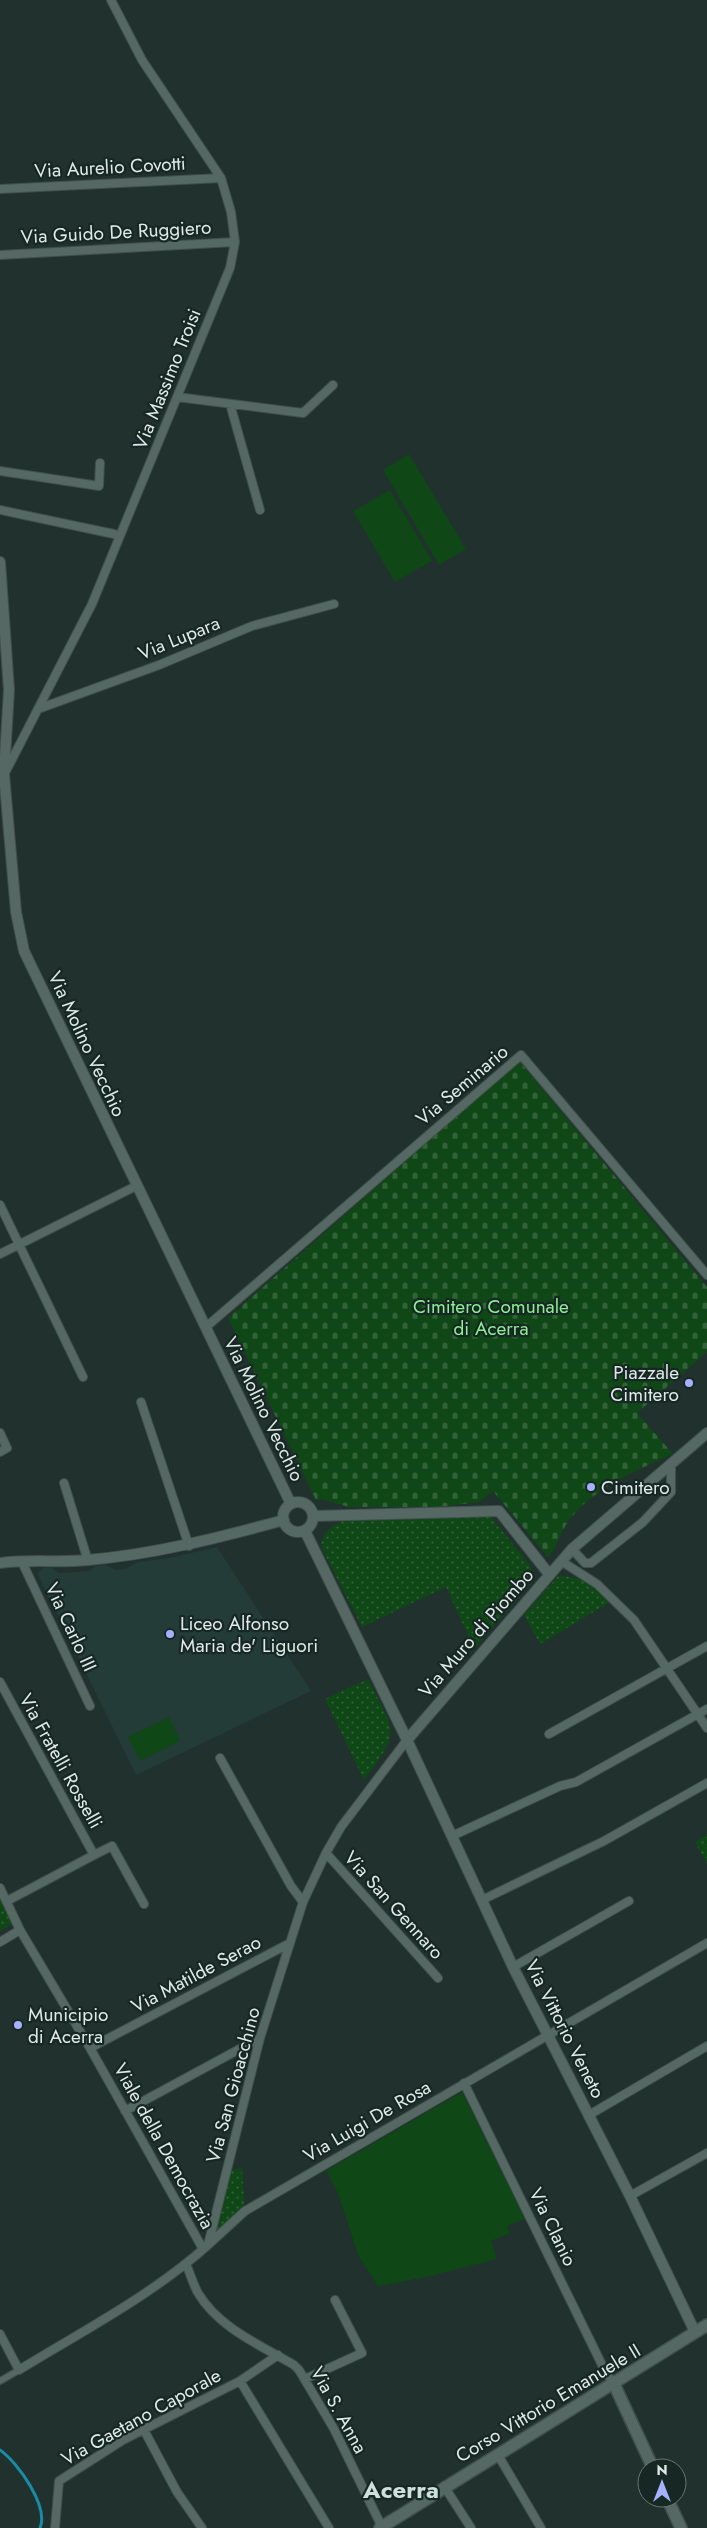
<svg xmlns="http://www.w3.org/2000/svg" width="707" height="2528" font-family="Jost,sans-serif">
  <defs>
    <pattern id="grass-dots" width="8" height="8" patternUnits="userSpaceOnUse" patternTransform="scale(1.25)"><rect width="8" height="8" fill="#0f4716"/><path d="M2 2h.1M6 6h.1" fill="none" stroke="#326238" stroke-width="1.8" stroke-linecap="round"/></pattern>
    <pattern id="cemetery-stones" width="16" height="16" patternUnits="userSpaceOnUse" patternTransform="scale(1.25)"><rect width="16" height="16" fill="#0f4716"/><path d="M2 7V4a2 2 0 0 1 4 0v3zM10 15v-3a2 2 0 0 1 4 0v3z" fill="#326238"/></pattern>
  </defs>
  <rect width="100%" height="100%" fill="#21312e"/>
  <path fill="#233c38" d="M217,1547L311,1691L136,1775L37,1573L43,1568H52L59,1573L90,1571L95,1566L105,1565L116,1570L125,1569L138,1562L169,1558Z"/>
  <path fill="url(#grass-dots)" d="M491,1517L530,1565L535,1578L474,1649L446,1587L362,1627L321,1547C322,1533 330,1527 342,1521Z
    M558,1576C581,1576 595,1586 612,1601L540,1644L524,1615Z
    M368,1679C395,1732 402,1731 364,1780L325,1699Z
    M707,1835V1864L695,1842Z
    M0,1899L13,1923L0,1931Z
    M242,2168L245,2211L208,2245L227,2171Z"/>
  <path fill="url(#cemetery-stones)" d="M519,1061L707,1287V1352L637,1413L673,1454C635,1471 595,1487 569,1520C560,1532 558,1547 548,1557L493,1491L479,1502L438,1507H349L320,1499L316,1500L228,1318Z"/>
  <path fill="#0f4716" d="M409,454L466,549L439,565L383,470Z
    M390,490L432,561L395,582L353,511Z
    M169,1717L180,1741L140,1761L128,1737Z
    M462,2092L525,2219L507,2226L510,2233L491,2241L497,2259L431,2276L378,2286L358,2255L338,2193L326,2171Z"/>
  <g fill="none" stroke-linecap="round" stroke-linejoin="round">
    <path stroke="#1a8aa6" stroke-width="3" d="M0,2450C18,2463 49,2506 40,2528"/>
    <g stroke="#414f4c" stroke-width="8">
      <path id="pedestrian" d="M0,2381L19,2370"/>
    </g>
    <g stroke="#414f4c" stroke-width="10">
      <path id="minor" d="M0,189L221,178
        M0,255L235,242
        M177,397L303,413L333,385
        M230,404L260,510
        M0,471L99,486L100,463
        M0,510L114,534
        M38,709L159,665L252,626L334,604
        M6,771L92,604L230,268L235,242L231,212L221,178L142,60L111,0
        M0,1205L83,1377
        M0,1254L136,1186
        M206,1327L521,1055L707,1275
        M141,1402L189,1546
        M0,1433L7,1448L0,1452
        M64,1483L88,1561
        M572,1549L585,1563H591L643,1522L671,1492V1466
        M561,1561L597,1584L634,1620L707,1728
        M22,1562L90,1706
        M0,1682L94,1855L112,1846L144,1904
        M549,1734L707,1646
        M220,1758L291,1886L303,1902
        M452,1836L560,1786L576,1782L707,1709
        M326,1853L438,1978
        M0,1888L20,1930L90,2048L203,2249
        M482,1900L604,1841L707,1783
        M7,1901L94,1855
        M0,1942L20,1930
        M513,1967L629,1901
        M90,2048L290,1943
        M464,2083L605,2371L614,2384
        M125,2111L260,2038
        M589,2115L707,2046
        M630,2196L707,2153
        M209,2244L245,2211L707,1943
        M186,2264C190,2273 193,2284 198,2293C219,2328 260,2345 294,2365L299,2370L334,2429L382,2527
        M0,2334L19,2370C83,2331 152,2295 208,2245L260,2038L303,1902L326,1853L341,1827L407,1740
        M305,2379L362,2353L335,2300
        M240,2381L329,2528
        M144,2430L177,2492L202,2528
        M498,2455L541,2528
        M444,2486L471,2528
        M55,2528L59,2481L123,2440L240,2381L278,2355"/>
    </g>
    <g stroke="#414f4c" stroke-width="12">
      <path id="tertiary" d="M0,562L9,690L4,774L16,912L24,951L291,1504
        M283 1517a15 15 0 1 1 30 0a15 15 0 1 1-30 0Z
        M314,1516L499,1511L549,1574
        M305,1531L407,1740L513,1967L630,2196L695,2332
        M0,1563C29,1559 59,1563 88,1560C155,1554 218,1538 284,1520
        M407,1740L572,1549L707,1433"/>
    </g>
    <g stroke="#414f4c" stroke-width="14">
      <path id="secondary" d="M614,2384L653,2468
        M667,2498L681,2528
        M380,2528L707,2325"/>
    </g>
    <use href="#pedestrian" stroke="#566864" stroke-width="5.5"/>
    <use href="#minor" stroke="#566864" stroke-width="8"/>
    <use href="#tertiary" stroke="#566864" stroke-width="10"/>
    <use href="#secondary" stroke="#566864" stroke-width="11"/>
  </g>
  <g fill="#a5b1fc" stroke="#172724" stroke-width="2">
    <circle cx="689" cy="1383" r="5"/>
    <circle cx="591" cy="1487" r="5"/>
    <circle cx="170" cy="1634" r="5"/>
    <circle cx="18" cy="2025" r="5"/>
  </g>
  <g text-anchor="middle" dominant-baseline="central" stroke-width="4.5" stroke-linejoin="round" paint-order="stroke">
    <g font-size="19" fill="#dfe9e7" stroke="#172724">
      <text transform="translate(110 167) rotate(-3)">Via Aurelio Covotti</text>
      <text transform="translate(116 232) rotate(-3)">Via Guido De Ruggiero</text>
      <text transform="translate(167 379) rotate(-68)">Via Massimo Troisi</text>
      <text transform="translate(179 638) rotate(-22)">Via Lupara</text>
      <text transform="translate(87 1044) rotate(65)">Via Molino Vecchio</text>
      <text transform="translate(462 1085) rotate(-40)">Via Seminario</text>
      <text transform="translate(264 1409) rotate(64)">Via Molino Vecchio</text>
      <text transform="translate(71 1627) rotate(65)">Via Carlo III</text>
      <text transform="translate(476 1633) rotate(-49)">Via Muro di Piombo</text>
      <text transform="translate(61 1761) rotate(61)">Via Fratelli Rosselli</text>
      <text transform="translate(394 1905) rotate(48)">Via San Gennaro</text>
      <text transform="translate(196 1974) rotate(-28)">Via Matilde Serao</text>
      <text transform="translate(565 2029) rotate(63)">Via Vittorio Veneto</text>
      <text transform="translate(233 2085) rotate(-75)">Via San Gioacchino</text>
      <text transform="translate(367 2121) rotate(-30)">Via Luigi De Rosa</text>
      <text transform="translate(164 2146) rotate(61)">Viale della Democrazia</text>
      <text transform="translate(553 2227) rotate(64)">Via Clanio</text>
      <text transform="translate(548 2403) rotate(-31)">Corso Vittorio Emanuele II</text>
      <text transform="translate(339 2410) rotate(61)">Via S. Anna</text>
      <text transform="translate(141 2417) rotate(-29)">Via Gaetano Caporale</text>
    </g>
    <g font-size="19" fill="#8def92" stroke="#172724">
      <text x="491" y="1306">Cimitero Comunale<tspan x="491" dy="22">di Acerra</tspan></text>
    </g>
    <g font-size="19" fill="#dfe9e7" stroke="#172724" text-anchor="start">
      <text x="679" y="1372" text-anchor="end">Piazzale<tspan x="679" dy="22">Cimitero</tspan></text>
      <text x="601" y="1487">Cimitero</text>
      <text x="180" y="1623">Liceo Alfonso<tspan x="180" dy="22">Maria de' Liguori</tspan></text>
      <text x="28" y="2014">Municipio<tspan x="28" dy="22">di Acerra</tspan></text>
    </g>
    <g font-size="24" font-weight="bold" fill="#cee1dd" stroke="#172724">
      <text x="401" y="2489">Acerra</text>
    </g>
  </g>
  <g transform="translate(662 2483)"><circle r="24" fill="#172724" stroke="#677572"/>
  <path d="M0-4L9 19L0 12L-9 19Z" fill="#a5b1fc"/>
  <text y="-8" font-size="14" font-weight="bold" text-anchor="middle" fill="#dfe9e7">N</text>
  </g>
</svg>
